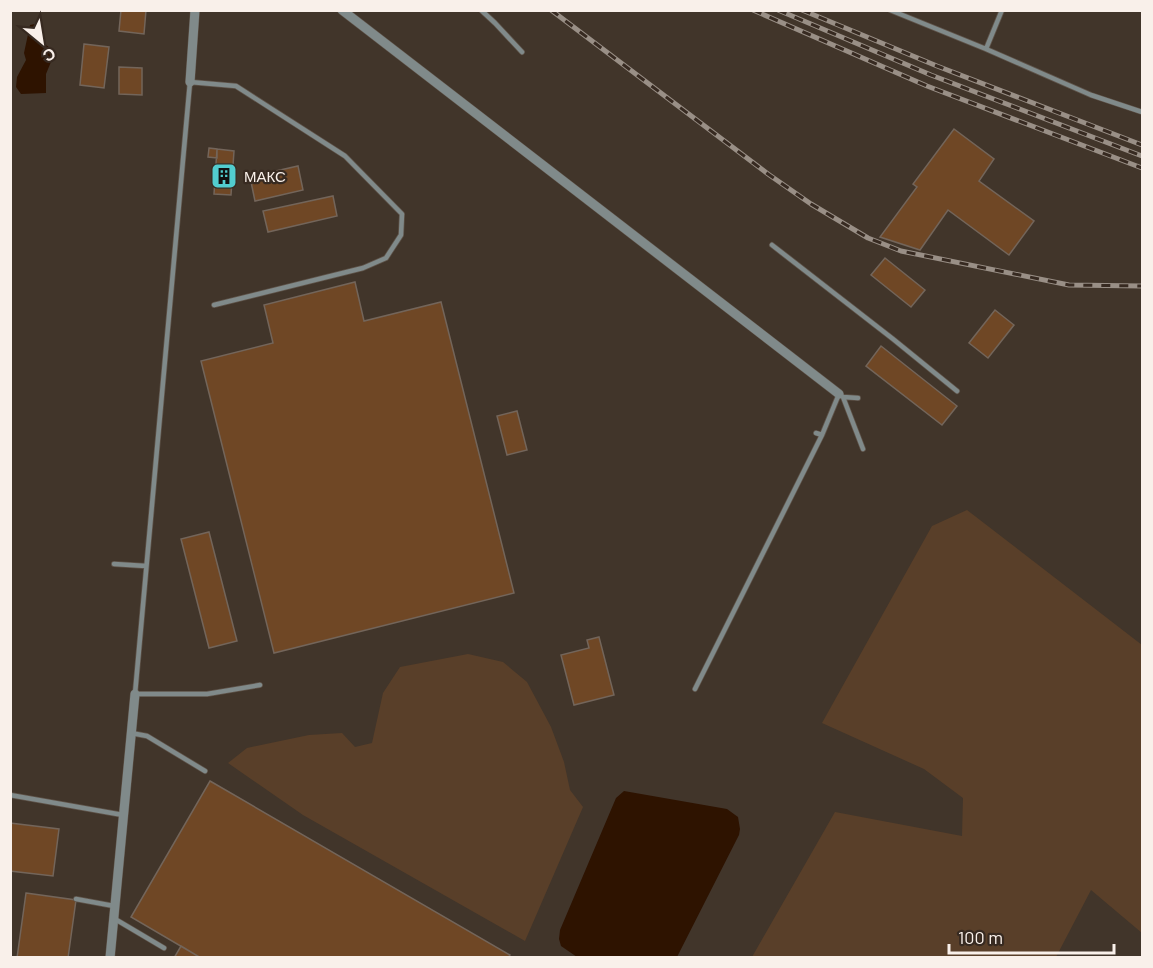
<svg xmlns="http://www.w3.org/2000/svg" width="1153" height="968" font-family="Barlow,sans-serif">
  <rect width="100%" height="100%" fill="#41352a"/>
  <path fill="#593f29" d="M967,510L1142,645V933L1091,890L1056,957H752L835,812L962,836L963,798L924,769L822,723L932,526Z
    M468,654L503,662L527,682L551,727L564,762L570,790L583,807L525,941L303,815L228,763L247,748L309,735L342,733L355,747L372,743L383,693L400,667Z"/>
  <path fill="#2e1300" d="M35,24L38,39L50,48L53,57L46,74V93L21,94L16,87L17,77L26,60L24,53L30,25Z
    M624,791L727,809L738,817L740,829L739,835L677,957H577L561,946L559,939L560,930L616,798Z"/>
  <path fill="#6f4725" stroke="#73655a" stroke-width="1.5" d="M121,10H146L144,34L119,31Z
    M84,44L109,47L104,88L80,85Z
    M119,67L142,68V95L119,94Z
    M954,129L994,159L979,181L1034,221L1009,255L948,210L920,250L880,237L917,187L913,184Z
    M209,148L217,149V158L208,157Z
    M217,149L234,151L231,195L214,194Z
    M298,166L303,190L255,201L250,177Z
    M333,196L337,216L268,232L263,211Z
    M885,258L925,290L911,307L871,275Z
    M355,282L364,321L441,302L514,593L274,653L201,361L273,343L264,305Z
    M995,310L1014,325L988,358L969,343Z
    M881,346L957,406L942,425L866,366Z
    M517,411L527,450L507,455L497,416Z
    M209,532L237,641L209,648L181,539Z
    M599,637L614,695L574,705L561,655L589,648L587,640Z
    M210,781L510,955L508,958H201L131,917Z
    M10,823L59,829L53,876L10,871Z
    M26,893L76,900L68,958H17Z
    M181,946L201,958H174Z"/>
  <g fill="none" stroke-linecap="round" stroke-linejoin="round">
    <g stroke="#5e5349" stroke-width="6">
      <path id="service" d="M481,10L495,23L522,52
        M890,10L986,49L1091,95L1142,112
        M986,49L1002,10
        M772,245L893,339L957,391
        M214,305L363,268L386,258L401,235L402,214L345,156L236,86L190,82L135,694H207L260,685
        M843,397L863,449
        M816,433L822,435L839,394L843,397L858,398
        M114,564L146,566
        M695,689L822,435
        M131,733L147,736L205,771
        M10,795L123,815
        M76,899L114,906
        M115,919L164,948"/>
    </g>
    <g stroke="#5e5349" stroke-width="10">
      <path id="minor" d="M342,10L839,394
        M190,82L195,10
        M110,958L135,694"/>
    </g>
    <use href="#service" stroke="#808a8a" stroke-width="4.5"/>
    <use href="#minor" stroke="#808a8a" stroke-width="9"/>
    <g stroke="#998f86" stroke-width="5">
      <path id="rail" d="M551,10L768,174L811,204L868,238L901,251L1069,285L1142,286
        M753,10L927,86L1142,168
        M778,10L931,75L1142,156
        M802,10L937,66L1142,145"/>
    </g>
    <use href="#rail" stroke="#372a21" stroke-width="3" stroke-dasharray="9" stroke-linecap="butt"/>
  </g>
  <defs>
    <g id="building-square" transform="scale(1.35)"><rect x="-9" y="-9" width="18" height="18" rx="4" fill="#52cdcf" stroke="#372a21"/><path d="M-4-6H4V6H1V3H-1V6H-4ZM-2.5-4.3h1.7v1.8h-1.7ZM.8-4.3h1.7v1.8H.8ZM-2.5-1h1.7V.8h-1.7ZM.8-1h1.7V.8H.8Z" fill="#111"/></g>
  </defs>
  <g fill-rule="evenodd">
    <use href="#building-square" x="224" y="176"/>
  </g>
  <g text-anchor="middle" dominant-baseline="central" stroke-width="4.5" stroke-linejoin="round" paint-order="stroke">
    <g font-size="15" fill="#f9f0ea" stroke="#372a21" text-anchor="start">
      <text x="244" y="176">МАКС</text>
    </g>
  </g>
  <rect width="1153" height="968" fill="none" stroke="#f9f0ea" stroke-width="24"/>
  <g transform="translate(42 42) rotate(150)" stroke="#372a21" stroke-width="4.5" paint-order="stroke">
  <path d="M0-4.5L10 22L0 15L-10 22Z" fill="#f9f0ea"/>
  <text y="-9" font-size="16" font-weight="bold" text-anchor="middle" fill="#f9f0ea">С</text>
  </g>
  <path d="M949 944v9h165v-9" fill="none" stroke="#f9f0ea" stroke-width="3"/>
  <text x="958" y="944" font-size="18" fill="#f9f0ea" stroke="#372a21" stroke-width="4.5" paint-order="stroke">100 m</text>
</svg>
